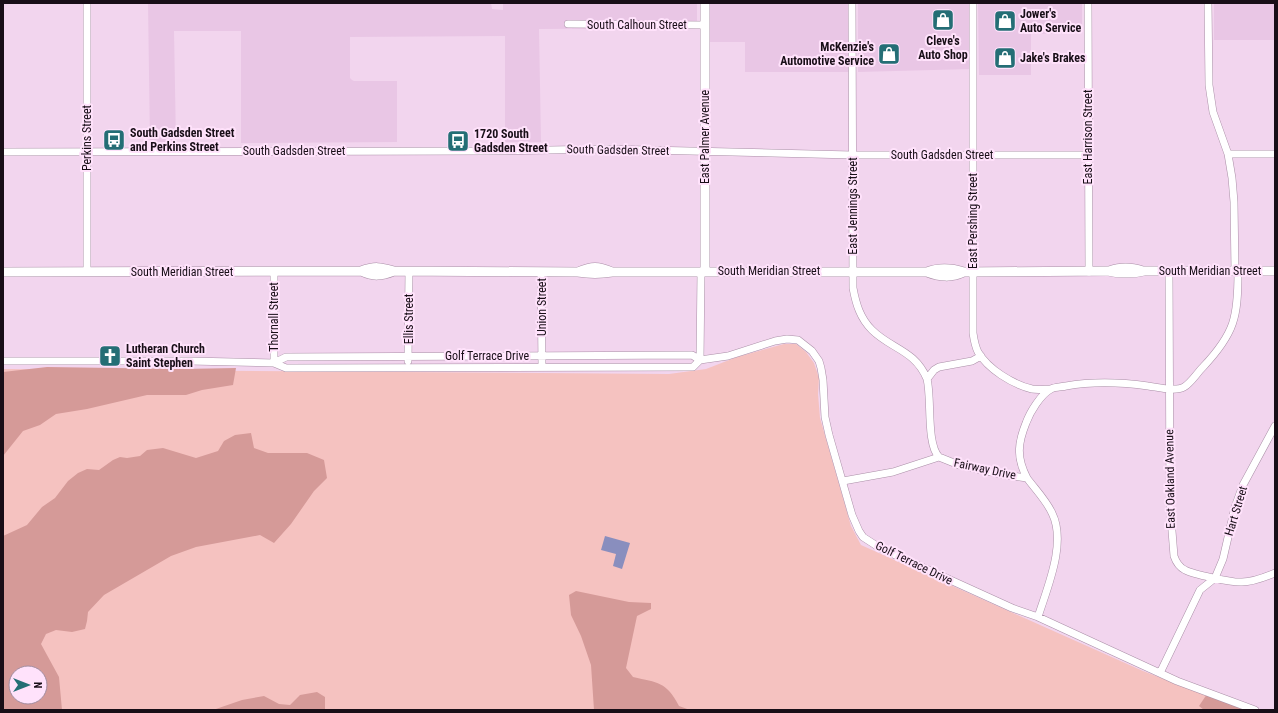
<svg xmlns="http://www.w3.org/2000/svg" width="1278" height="713" font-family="'Roboto Condensed',sans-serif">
  <rect width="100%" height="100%" fill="#f2d5ee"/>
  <path fill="#e9c6e5" d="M148,3H491L492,9L503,10V3H697V28L539,29L541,142H505V36L350,37V78L352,80L354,81H397V142L241,143V31H174L176,143L150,142Z
    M710,3H849V72H745V42H709Z
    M858,3H970L971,69L858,72Z
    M978,3H1082V33L1031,34V75H979Z
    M1214,3H1275V40H1214Z"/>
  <path fill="#f5c2c0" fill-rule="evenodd" d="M784,344H796L806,352L814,363L819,378L818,394L820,418L851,526L861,545L1143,671L1245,710H3V369L669,374L706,369L737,357ZM16,673H40V697H16Z"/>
  <path fill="#d59a98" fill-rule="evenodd" d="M47,367L182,369L236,368L233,385L202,390L186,395H147L87,409L56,414L40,425L23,431L3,456V372Z
    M251,433L254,448L268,453H307L324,460L327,478L314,491L291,524L274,543L260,535L196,547L171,556L104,595L88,612L87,621L85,629L72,632L56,630L46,634L41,644L59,677L62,710H3V536L27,525L42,507L55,498L68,481L78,473L87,469L99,470L113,460L120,457L127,458L140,456L147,450L163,448L196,458L218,451L224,441L235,435ZM16,673H40V697H16Z
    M576,591L629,602L651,603V609L637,616L626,668L633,677C658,683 666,681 679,706L690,710H594L591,665L581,636L571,615L569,595Z
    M317,692L325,697V710H213L242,700L264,696L279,704L290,705L300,695Z
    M1207,694L1247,710H1204L1199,706Z"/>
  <path fill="#898ebe" d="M605,536L630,543L622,569L613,566L616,554L601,550Z"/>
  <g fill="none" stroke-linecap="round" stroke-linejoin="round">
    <g stroke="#aa8fa7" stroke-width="8">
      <path id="minor" d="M852,3L853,288C856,304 860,318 872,330C891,349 915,350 927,379
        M973,3V333C974,340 975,346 978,352C988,369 1012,384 1032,389C1038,390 1045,389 1051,389
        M1088,3L1089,272
        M1208,3L1209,85L1213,112L1228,154L1232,178L1234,202L1235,271
        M568,24L705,25
        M3,152L490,151L605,149L852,155H1088
        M1228,154H1275
        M274,271V363
        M87,272V3
        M541,272L542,367
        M1169,272L1170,506L1174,556C1176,562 1179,567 1185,570C1192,574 1233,583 1242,582C1253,582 1265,577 1275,573
        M700,360L701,272
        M3,361H190L274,363L286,368L693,367L700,360L728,356L775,341L787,339L798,340L812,351L819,361L821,368L823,380L825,417L829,435L852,515L859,531L863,537L880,548L1012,608L1038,617L1177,681L1255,710
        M408,361L409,271
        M274,363L286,357L692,355L700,360
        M939,457C926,444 932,398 927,379L934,370L939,367L972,361L981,356
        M1027,478C1016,457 1018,443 1026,423C1030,412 1041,394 1051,389C1055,387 1062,387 1066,386C1094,381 1120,382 1148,386C1157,387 1175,392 1184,387C1191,383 1197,373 1203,367C1235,333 1238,317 1238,271
        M843,481L893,472L939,457L959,465L1005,475L1027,478C1035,489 1046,500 1052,513C1067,543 1047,588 1038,617
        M1160,673L1200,590L1215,578L1223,559L1235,507L1243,485L1275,426"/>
    </g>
    <g stroke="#aa8fa7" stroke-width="10">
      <path id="tertiary" d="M361,271C374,277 381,276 394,271
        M1109,271C1121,267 1130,267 1143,271
        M3,272L361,271C375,266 380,267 394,271L578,272C590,274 600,274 612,272H927C940,267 951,268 964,272L1108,271C1121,274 1131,274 1144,271H1275
        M578,272C592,266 598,266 612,272
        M705,272V3
        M927,272C940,277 951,278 964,272"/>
    </g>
    <use href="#minor" stroke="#fff" stroke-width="7"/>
    <use href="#tertiary" stroke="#fff" stroke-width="9"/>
  </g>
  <defs>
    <g id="shop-square" transform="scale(1.15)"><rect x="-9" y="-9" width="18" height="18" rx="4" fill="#246e75" stroke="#ffe2fb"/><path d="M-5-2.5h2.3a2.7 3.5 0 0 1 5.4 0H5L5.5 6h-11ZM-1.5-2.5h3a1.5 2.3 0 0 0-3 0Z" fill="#fff"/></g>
    <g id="bus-square" transform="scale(1.15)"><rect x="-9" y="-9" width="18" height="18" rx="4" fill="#246e75" stroke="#ffe2fb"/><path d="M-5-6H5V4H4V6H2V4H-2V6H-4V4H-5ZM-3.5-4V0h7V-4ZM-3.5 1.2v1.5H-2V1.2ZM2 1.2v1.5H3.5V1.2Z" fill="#fff"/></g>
    <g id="church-square" transform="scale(1.15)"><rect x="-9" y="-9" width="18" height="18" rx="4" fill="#246e75" stroke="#ffe2fb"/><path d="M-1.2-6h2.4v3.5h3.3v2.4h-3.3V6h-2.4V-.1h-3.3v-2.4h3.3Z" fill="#fff"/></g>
  </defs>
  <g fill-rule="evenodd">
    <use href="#shop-square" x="943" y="20"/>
    <use href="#shop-square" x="1005" y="21"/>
    <use href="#shop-square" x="889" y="54"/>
    <use href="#shop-square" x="1005" y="58"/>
    <use href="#bus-square" x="114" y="140"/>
    <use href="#bus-square" x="458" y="141"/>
    <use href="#church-square" x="110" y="356"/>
  </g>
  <g text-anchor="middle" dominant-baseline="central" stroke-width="4" stroke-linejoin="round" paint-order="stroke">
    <g font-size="12" font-weight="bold" fill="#180e17" stroke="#ffe2fb" text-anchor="start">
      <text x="1020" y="14">Jower's<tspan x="1020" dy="14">Auto Service</tspan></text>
      <text x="943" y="41" text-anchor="middle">Cleve's<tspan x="943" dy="14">Auto Shop</tspan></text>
      <text x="874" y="47" text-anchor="end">McKenzie's<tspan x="874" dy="14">Automotive Service</tspan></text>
      <text x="1020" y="58">Jake's Brakes</text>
      <text x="130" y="133">South Gadsden Street<tspan x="130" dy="14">and Perkins Street</tspan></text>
      <text x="474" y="134">1720 South<tspan x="474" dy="14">Gadsden Street</tspan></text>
      <text x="126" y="349">Lutheran Church<tspan x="126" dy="14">Saint Stephen</tspan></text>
    </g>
    <g font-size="12" fill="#180e17" stroke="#ffe2fb">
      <text x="637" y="25">South Calhoun Street</text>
      <text transform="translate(705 137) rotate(-90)">East Palmer Avenue</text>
      <text transform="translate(1088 137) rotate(-90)">East Harrison Street</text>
      <text transform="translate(87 138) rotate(-90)">Perkins Street</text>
      <text transform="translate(618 150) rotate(1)">South Gadsden Street</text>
      <text x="294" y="151">South Gadsden Street</text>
      <text x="942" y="155">South Gadsden Street</text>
      <text transform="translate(853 206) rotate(-90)">East Jennings Street</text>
      <text transform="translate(973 221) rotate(-90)">East Pershing Street</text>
      <text x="769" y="271">South Meridian Street</text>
      <text x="1210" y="271">South Meridian Street</text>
      <text x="182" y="272">South Meridian Street</text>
      <text transform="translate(542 307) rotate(-90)">Union Street</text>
      <text transform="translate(274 317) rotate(-90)">Thornall Street</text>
      <text transform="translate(409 319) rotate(-90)">Ellis Street</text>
      <text x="487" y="356">Golf Terrace Drive</text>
      <text transform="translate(985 469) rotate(12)">Fairway Drive</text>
      <text transform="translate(1170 479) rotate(-91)">East Oakland Avenue</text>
      <text transform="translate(1236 511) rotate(-73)">Hart Street</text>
      <text transform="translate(914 563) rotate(26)">Golf Terrace Drive</text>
    </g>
  </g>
  <rect width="1278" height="713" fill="none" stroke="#180e17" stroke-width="8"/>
  <g transform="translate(28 685) rotate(90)"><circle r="19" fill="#ffe2fb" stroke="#a38da0"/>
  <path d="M0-3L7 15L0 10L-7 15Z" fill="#246e75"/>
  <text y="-6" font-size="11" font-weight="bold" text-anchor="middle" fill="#180e17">N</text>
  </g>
</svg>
